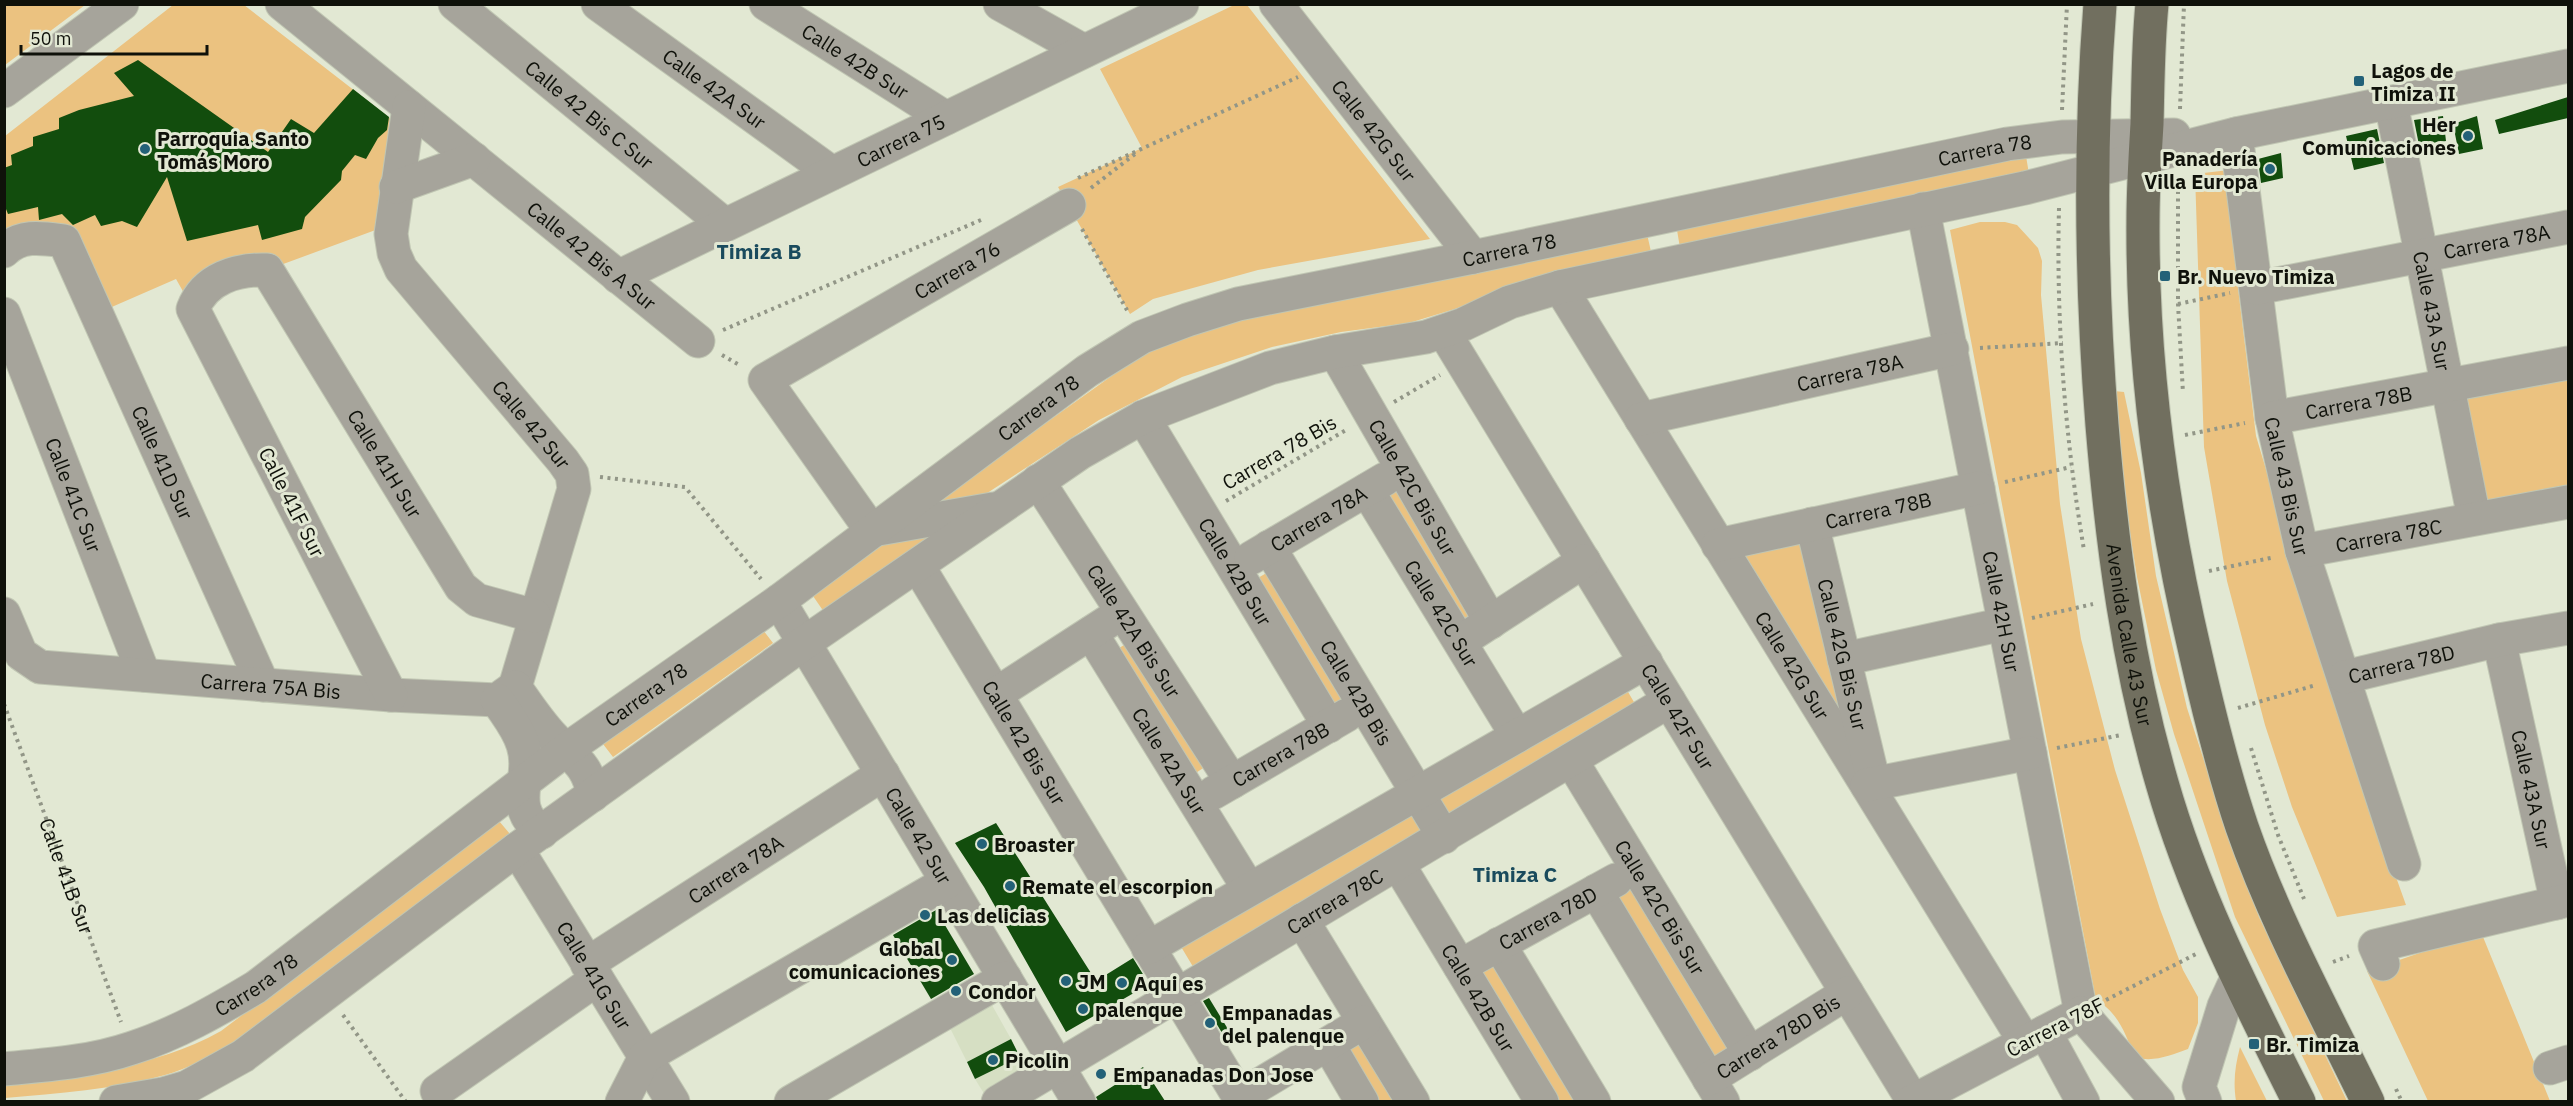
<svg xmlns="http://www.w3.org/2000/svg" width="2573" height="1106" font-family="'IBM Plex Sans',sans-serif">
  <rect width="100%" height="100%" fill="#e2e8d3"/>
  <path fill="#d6dfc3" d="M988,998L1011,1039L967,1062L946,1020Z
    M1020,1057L1032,1076L988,1100L975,1079Z"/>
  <path fill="#ebc280" d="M5,4H85V5L5,65Z
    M173,5H244L395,122L381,228L267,270L193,309L176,279L98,313L64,241L5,228V136Z
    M1234,5H1247L1430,239L1258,270L1153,299L1130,314L1058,187L1142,148L1100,69Z
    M2026,156L2029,174L1680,248L1677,230Z
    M2229,170L2238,288L2256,436L2347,740L2406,905L2337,917L2292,807L2265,725L2227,581L2204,447L2195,174Z
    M1980,222H2005L2017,225L2038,248L2042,261L2041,295L2060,504L2081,639L2115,770L2160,909L2183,970L2198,997V1023L2188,1049C2171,1055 2153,1063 2135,1057C2125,1034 2119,1013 2096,1000L1950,230Z
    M1647,234L1652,256L1515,285L1458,308L1409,323L1341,332L1272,347L1182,377L1099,420L978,499L927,508L1155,345L1234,318L1482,272Z
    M2567,372L2568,487L2480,504L2459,392Z
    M2114,391L2124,392L2141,473L2156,576L2187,708L2217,801L2259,917L2347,1101H2324L2235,917L2174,734L2156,670L2137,577L2121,476Z
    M1404,484L1480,609L1457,623L1380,498Z
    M946,529L824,612L813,596L884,544Z
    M1808,533L1855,746L1740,550Z
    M1275,568L1351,693L1328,707L1251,582Z
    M763,630L773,643L613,757L603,744Z
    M1132,640L1211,763L1188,778L1108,655Z
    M1624,685L1638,709L1195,970L1180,945Z
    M499,821L510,834L229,1047C208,1057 187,1069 165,1075C113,1090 58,1093 5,1098L4,1081C82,1072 151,1070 221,1031Z
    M1636,884L1735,1049L1711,1063L1612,898Z
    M2481,932L2550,1101H2428L2367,971Z
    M1491,951L1582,1101H1550L1467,965Z
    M1360,1027L1405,1101H1372L1336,1041Z
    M2240,1047L2267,1101H2236C2233,1082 2235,1066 2240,1047Z"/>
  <path fill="#124d0d" d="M138,60L268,152L291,119L314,133L353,89L389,117L387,130L378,138L366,159L355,155L342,171L341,180L305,217L302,229L262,240L258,225L187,241L167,177L137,227L122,221L101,226L95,215L73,225L62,214L39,220L38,207L8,214L4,204V168L12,165L11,155L33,146V137L59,129V118L79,110L134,96L114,73Z
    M2568,97V118L2499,134L2495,120Z
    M2443,116L2446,141L2419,145L2414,120Z
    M2477,116L2483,149L2459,154L2453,124Z
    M2377,129L2384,163L2354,170L2346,136Z
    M2281,153L2283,178L2261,183L2258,159Z
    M996,823L1096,981L1133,958L1146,979V986L1066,1032L984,887L955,843Z
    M936,910L974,974L931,999L893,935Z
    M1209,998L1234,1039L1228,1043L1203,1001Z
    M1011,1039L1020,1057L975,1079L967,1062Z
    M1143,1067L1165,1101H1098L1096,1097Z"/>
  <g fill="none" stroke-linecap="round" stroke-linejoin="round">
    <g stroke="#c0c6b3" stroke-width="35">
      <g id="minor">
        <path id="s2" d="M282,4L698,341"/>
        <path id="s3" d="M455,4L724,224"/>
        <path id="s4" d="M598,4L832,173"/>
        <path id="s5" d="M766,4L946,118"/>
        <path d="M1000,4L1084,51"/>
        <path id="s6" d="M1276,4L1473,257"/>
        <path d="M4,91L122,4"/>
        <path id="s7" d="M2391,103L2474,518"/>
        <path id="s8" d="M409,107L391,234L394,253L401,269L563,461L572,474L574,489L515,687"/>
        <path id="s9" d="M2236,134L2272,418L2302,551L2404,864"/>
        <path d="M396,187L474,159"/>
        <path id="s10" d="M1923,209L2081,1013"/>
        <path id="s11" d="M4,251C21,234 42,238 64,241L263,685"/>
        <path id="s12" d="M618,277L1182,4"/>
        <path id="s13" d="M1560,287L2025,1042"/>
        <path id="s14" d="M2257,288L2568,227"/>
        <path id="s15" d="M4,314L144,675"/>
        <path id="s16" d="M1444,332L1913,1101"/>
        <path id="s17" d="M1335,352L1491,622"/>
        <path id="s18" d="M1143,417L1329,726"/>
        <path id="s19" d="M2272,418L2568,363"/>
        <path id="s20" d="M1641,419L1952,349"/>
        <path id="s21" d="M1038,481L1232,782"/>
        <path id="s22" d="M1367,490L1517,736"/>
        <path id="s23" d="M1812,524L1873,779"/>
        <path d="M878,529L993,509"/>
        <path id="s24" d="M871,530L765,380L1069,205"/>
        <path id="s25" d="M1718,545L1978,488"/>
        <path id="s26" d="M1269,547L1444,837"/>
        <path id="s27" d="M2302,551L2568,502"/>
        <path id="s28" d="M1251,558L1385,479"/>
        <path id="s29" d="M918,566L1242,1102"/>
        <path id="s30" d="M779,601L1079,1102"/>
        <path id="s31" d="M4,614L21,654L40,667L391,695L497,700L515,687"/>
        <path id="s32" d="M1091,633L1249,889"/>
        <path d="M1472,634L1584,561"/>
        <path id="s33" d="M2499,640L2557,903"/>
        <path d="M1844,659L2004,624"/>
        <path id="s34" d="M2345,677L2499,640L2568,628"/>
        <path d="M515,687C527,704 538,721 552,736C572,758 588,763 593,795"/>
        <path d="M996,694L1109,621"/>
        <path id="s35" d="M391,695L193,309C205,278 237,269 267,270L461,587L477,600L535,616"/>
        <path d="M497,700C506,714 518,728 523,745C534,779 506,806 542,832"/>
        <path id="s36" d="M1571,760L1750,1054"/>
        <path d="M1867,785L2030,753"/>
        <path id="s37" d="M1213,793L1347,715"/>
        <path id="s38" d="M517,849L673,1102"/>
        <path id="s39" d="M1398,864L1542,1102"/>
        <path d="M1596,891L1723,1102"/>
        <path d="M1302,920L1413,1102"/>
        <path d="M1499,944L1594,1102"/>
        <path d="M1148,948L1646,662"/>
        <path id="s40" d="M587,964L883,774"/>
        <path d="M2383,964L2375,946L2568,900"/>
        <path id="s41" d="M1460,966L1616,880"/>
        <path d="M2081,1013L2158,1102"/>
        <path d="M2045,1032L2083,1102"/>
        <path d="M1328,1044L1362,1102"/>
        <path d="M2550,1068L2568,1062"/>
        <path id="s42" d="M4,1069C47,1065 91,1062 132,1048C176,1034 216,1011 256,987L567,749L779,601L1087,371L1142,337L1187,320L1238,304L1473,257L2007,144L2062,137L2174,135"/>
        <path id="s43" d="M1709,1079L1847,993"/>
        <path d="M437,1091L597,979"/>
        <path d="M1239,1097L1364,1022"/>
        <path d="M116,1102L163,1094L187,1087L243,1056L517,849L804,643L1080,453L1143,417L1270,368L1335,352L1426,337L1464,324L1510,302L1560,287L2025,188L2236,134L2568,66"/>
        <path d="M622,1102L645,1057L947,882"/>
        <path d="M791,1102L1005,978"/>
        <path id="s44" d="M998,1102L1669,701"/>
        <path d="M1911,1102L2081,1013"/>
        <path d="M2205,1102L2199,1087L2224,1006L2237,978"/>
      </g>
    </g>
    <g stroke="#c0c6b3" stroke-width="35">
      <g id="major">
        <path id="s45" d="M2100,4C2089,145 2091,285 2102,425C2112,546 2128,666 2162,783C2194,895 2247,998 2299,1102"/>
        <path d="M2152,4C2148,44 2148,84 2147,124C2145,156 2143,189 2143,221C2142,367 2163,515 2196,656C2209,713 2223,771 2242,827C2275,922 2324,1011 2368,1102"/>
      </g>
    </g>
    <g stroke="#929687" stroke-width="4" stroke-dasharray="3 4.5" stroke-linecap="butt">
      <path d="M2180,109L2184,4"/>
      <path d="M2062,110L2067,4"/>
      <path d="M2178,176V304L2183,393"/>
      <path d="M1078,178L1298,77"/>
      <path d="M1091,188L1135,154"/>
      <path d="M2059,208C2056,321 2065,438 2084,550"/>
      <path d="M1082,229L1128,312"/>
      <path d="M2178,304L2230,293"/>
      <path d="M723,330L981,220"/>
      <path d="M1980,348L2063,343"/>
      <path d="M722,355L741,366"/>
      <path d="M1394,402L1440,375"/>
      <path d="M2185,435L2245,423"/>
      <path d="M600,477L685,487L761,579"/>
      <path d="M2005,482L2071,467"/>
      <path d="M1226,501L1346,430"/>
      <path d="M2209,571L2275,557"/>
      <path d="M2032,618L2093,604"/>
      <path id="s1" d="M4,704L121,1022"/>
      <path d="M2238,708L2316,685"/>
      <path d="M2057,748L2121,735"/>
      <path d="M2251,748L2278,835L2304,899"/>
      <path d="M2333,962L2349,956"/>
      <path d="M2106,1000L2198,953"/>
      <path d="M343,1015L406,1102"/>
      <path d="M2396,1089L2402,1102"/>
    </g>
    <use href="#minor" stroke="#a6a49b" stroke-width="33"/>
    <use href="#major" stroke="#716f5f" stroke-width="33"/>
  </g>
  <g fill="#236178" stroke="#e2e8d3" stroke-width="2">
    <rect x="2353" y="75" width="12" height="12" rx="3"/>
    <circle cx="2468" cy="136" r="6"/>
    <circle cx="145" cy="149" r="6"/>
    <circle cx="2270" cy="169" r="6"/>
    <rect x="2159" y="270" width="12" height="12" rx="3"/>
    <circle cx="982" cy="844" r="6"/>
    <circle cx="1010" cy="886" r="6"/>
    <circle cx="925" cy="915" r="6"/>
    <circle cx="952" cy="960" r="6"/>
    <circle cx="1066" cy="981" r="6"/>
    <circle cx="1122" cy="983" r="6"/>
    <circle cx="956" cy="991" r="6"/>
    <circle cx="1083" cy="1009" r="6"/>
    <circle cx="1210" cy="1023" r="6"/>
    <rect x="2248" y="1038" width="12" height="12" rx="3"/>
    <circle cx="993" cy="1060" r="6"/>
    <circle cx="1101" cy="1074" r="6"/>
  </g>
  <g text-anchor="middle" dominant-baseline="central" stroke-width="6" stroke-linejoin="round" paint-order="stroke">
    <g font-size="20" fill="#0f110a" stroke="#e2e8d3">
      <text stroke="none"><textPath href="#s5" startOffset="106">Calle 42B Sur</textPath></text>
      <text stroke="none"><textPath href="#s4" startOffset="144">Calle 42A Sur</textPath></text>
      <text stroke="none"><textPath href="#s3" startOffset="174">Calle 42 Bis C Sur</textPath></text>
      <text stroke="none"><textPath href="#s6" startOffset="160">Calle 42G Sur</textPath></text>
      <text stroke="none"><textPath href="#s12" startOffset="314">Carrera 75</textPath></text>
      <text stroke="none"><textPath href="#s42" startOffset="2232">Carrera 78</textPath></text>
      <text stroke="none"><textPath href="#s14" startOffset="244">Carrera 78A</textPath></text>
      <text stroke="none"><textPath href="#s42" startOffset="1746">Carrera 78</textPath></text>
      <text stroke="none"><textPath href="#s2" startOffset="399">Calle 42 Bis A Sur</textPath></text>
      <text stroke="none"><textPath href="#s24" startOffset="405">Carrera 76</textPath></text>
      <text stroke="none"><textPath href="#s7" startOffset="212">Calle 43A Sur</textPath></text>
      <text stroke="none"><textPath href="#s20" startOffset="214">Carrera 78A</textPath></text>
      <text stroke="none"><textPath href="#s19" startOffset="88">Carrera 78B</textPath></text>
      <text stroke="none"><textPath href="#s42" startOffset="1242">Carrera 78</textPath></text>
      <text stroke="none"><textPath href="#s8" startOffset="368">Calle 42 Sur</textPath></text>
      <text transform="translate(1279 452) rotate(-30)">Carrera 78 Bis</text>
      <text stroke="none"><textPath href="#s11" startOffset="306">Calle 41D Sur</textPath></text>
      <text stroke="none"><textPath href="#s35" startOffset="750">Calle 41H Sur</textPath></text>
      <text stroke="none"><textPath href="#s9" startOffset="356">Calle 43 Bis Sur</textPath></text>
      <text stroke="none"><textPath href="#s17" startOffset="156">Calle 42C Bis Sur</textPath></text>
      <text stroke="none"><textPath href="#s15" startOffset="194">Calle 41C Sur</textPath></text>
      <text transform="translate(292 502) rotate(63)">Calle 41F Sur</text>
      <text stroke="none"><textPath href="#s25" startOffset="164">Carrera 78B</textPath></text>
      <text stroke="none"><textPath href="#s28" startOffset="78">Carrera 78A</textPath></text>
      <text stroke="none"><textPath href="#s27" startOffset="88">Carrera 78C</textPath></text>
      <text stroke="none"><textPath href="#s18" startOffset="180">Calle 42B Sur</textPath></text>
      <text stroke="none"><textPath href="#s10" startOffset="410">Calle 42H Sur</textPath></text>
      <text stroke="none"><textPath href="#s22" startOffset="144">Calle 42C Sur</textPath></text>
      <text stroke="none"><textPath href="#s21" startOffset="178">Calle 42A Bis Sur</textPath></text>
      <text stroke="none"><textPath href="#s45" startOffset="633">Avenida Calle 43 Sur</textPath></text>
      <text stroke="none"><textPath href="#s23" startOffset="134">Calle 42G Bis Sur</textPath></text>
      <text stroke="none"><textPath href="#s34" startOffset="58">Carrera 78D</textPath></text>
      <text stroke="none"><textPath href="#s13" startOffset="444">Calle 42G Sur</textPath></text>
      <text stroke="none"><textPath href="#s31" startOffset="298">Carrera 75A Bis</textPath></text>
      <text stroke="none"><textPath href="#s26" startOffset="170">Calle 42B Bis</textPath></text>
      <text stroke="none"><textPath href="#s42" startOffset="756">Carrera 78</textPath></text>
      <text stroke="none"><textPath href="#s16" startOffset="450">Calle 42F Sur</textPath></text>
      <text stroke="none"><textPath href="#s29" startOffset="206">Calle 42 Bis Sur</textPath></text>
      <text stroke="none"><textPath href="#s37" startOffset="78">Carrera 78B</textPath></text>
      <text stroke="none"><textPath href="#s32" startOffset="150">Calle 42A Sur</textPath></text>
      <text stroke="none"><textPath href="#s33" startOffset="153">Calle 43A Sur</textPath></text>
      <text stroke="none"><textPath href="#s30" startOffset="273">Calle 42 Sur</textPath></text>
      <text stroke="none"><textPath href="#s40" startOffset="176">Carrera 78A</textPath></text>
      <text stroke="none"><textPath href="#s1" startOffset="183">Calle 41B Sur</textPath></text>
      <text stroke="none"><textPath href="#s44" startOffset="392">Carrera 78C</textPath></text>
      <text stroke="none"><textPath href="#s36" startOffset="172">Calle 42C Bis Sur</textPath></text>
      <text stroke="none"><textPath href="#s41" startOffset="100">Carrera 78D</textPath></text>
      <text stroke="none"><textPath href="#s38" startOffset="148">Calle 41G Sur</textPath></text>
      <text stroke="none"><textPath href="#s42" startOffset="270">Carrera 78</textPath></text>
      <text stroke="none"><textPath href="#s39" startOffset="156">Calle 42B Sur</textPath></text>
      <text transform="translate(2055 1027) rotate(-27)">Carrera 78F</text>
      <text stroke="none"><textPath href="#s43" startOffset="81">Carrera 78D Bis</textPath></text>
    </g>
    <g font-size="20" font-weight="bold" fill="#0f110a" stroke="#e2e8d3" text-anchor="start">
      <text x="2371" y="70">Lagos de<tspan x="2371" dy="23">Timiza II</tspan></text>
      <text x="2456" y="124" text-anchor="end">Her<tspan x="2456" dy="23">Comunicaciones</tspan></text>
      <text x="157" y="138">Parroquia Santo<tspan x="157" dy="23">Tomás Moro</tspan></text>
      <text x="2258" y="158" text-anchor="end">Panadería<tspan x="2258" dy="23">Villa Europa</tspan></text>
      <text x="2177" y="276">Br. Nuevo Timiza</text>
      <text x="994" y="844">Broaster</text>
      <text x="1022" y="886">Remate el escorpion</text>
      <text x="937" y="915">Las delicias</text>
      <text x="940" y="948" text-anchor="end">Global<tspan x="940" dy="23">comunicaciones</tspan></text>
      <text x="1078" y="981">JM</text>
      <text x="1134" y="983">Aqui es</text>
      <text x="968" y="991">Condor</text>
      <text x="1095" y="1009">palenque</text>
      <text x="1222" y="1012">Empanadas<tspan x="1222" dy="23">del palenque</tspan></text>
      <text x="2266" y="1044">Br. Timiza</text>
      <text x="1005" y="1060">Picolin</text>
      <text x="1113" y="1074">Empanadas Don Jose</text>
    </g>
    <g font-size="21" font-weight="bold" fill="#1a4b5d" stroke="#e2e8d3">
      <text x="759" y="251">Timiza B</text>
      <text x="1515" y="874">Timiza C</text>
    </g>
  </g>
  <rect width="2573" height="1106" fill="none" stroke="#0f110a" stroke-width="12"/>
  <path d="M21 45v9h186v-9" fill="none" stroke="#0f110a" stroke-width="3"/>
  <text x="30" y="45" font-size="18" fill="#0f110a" stroke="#e2e8d3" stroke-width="4.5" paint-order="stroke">50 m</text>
</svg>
